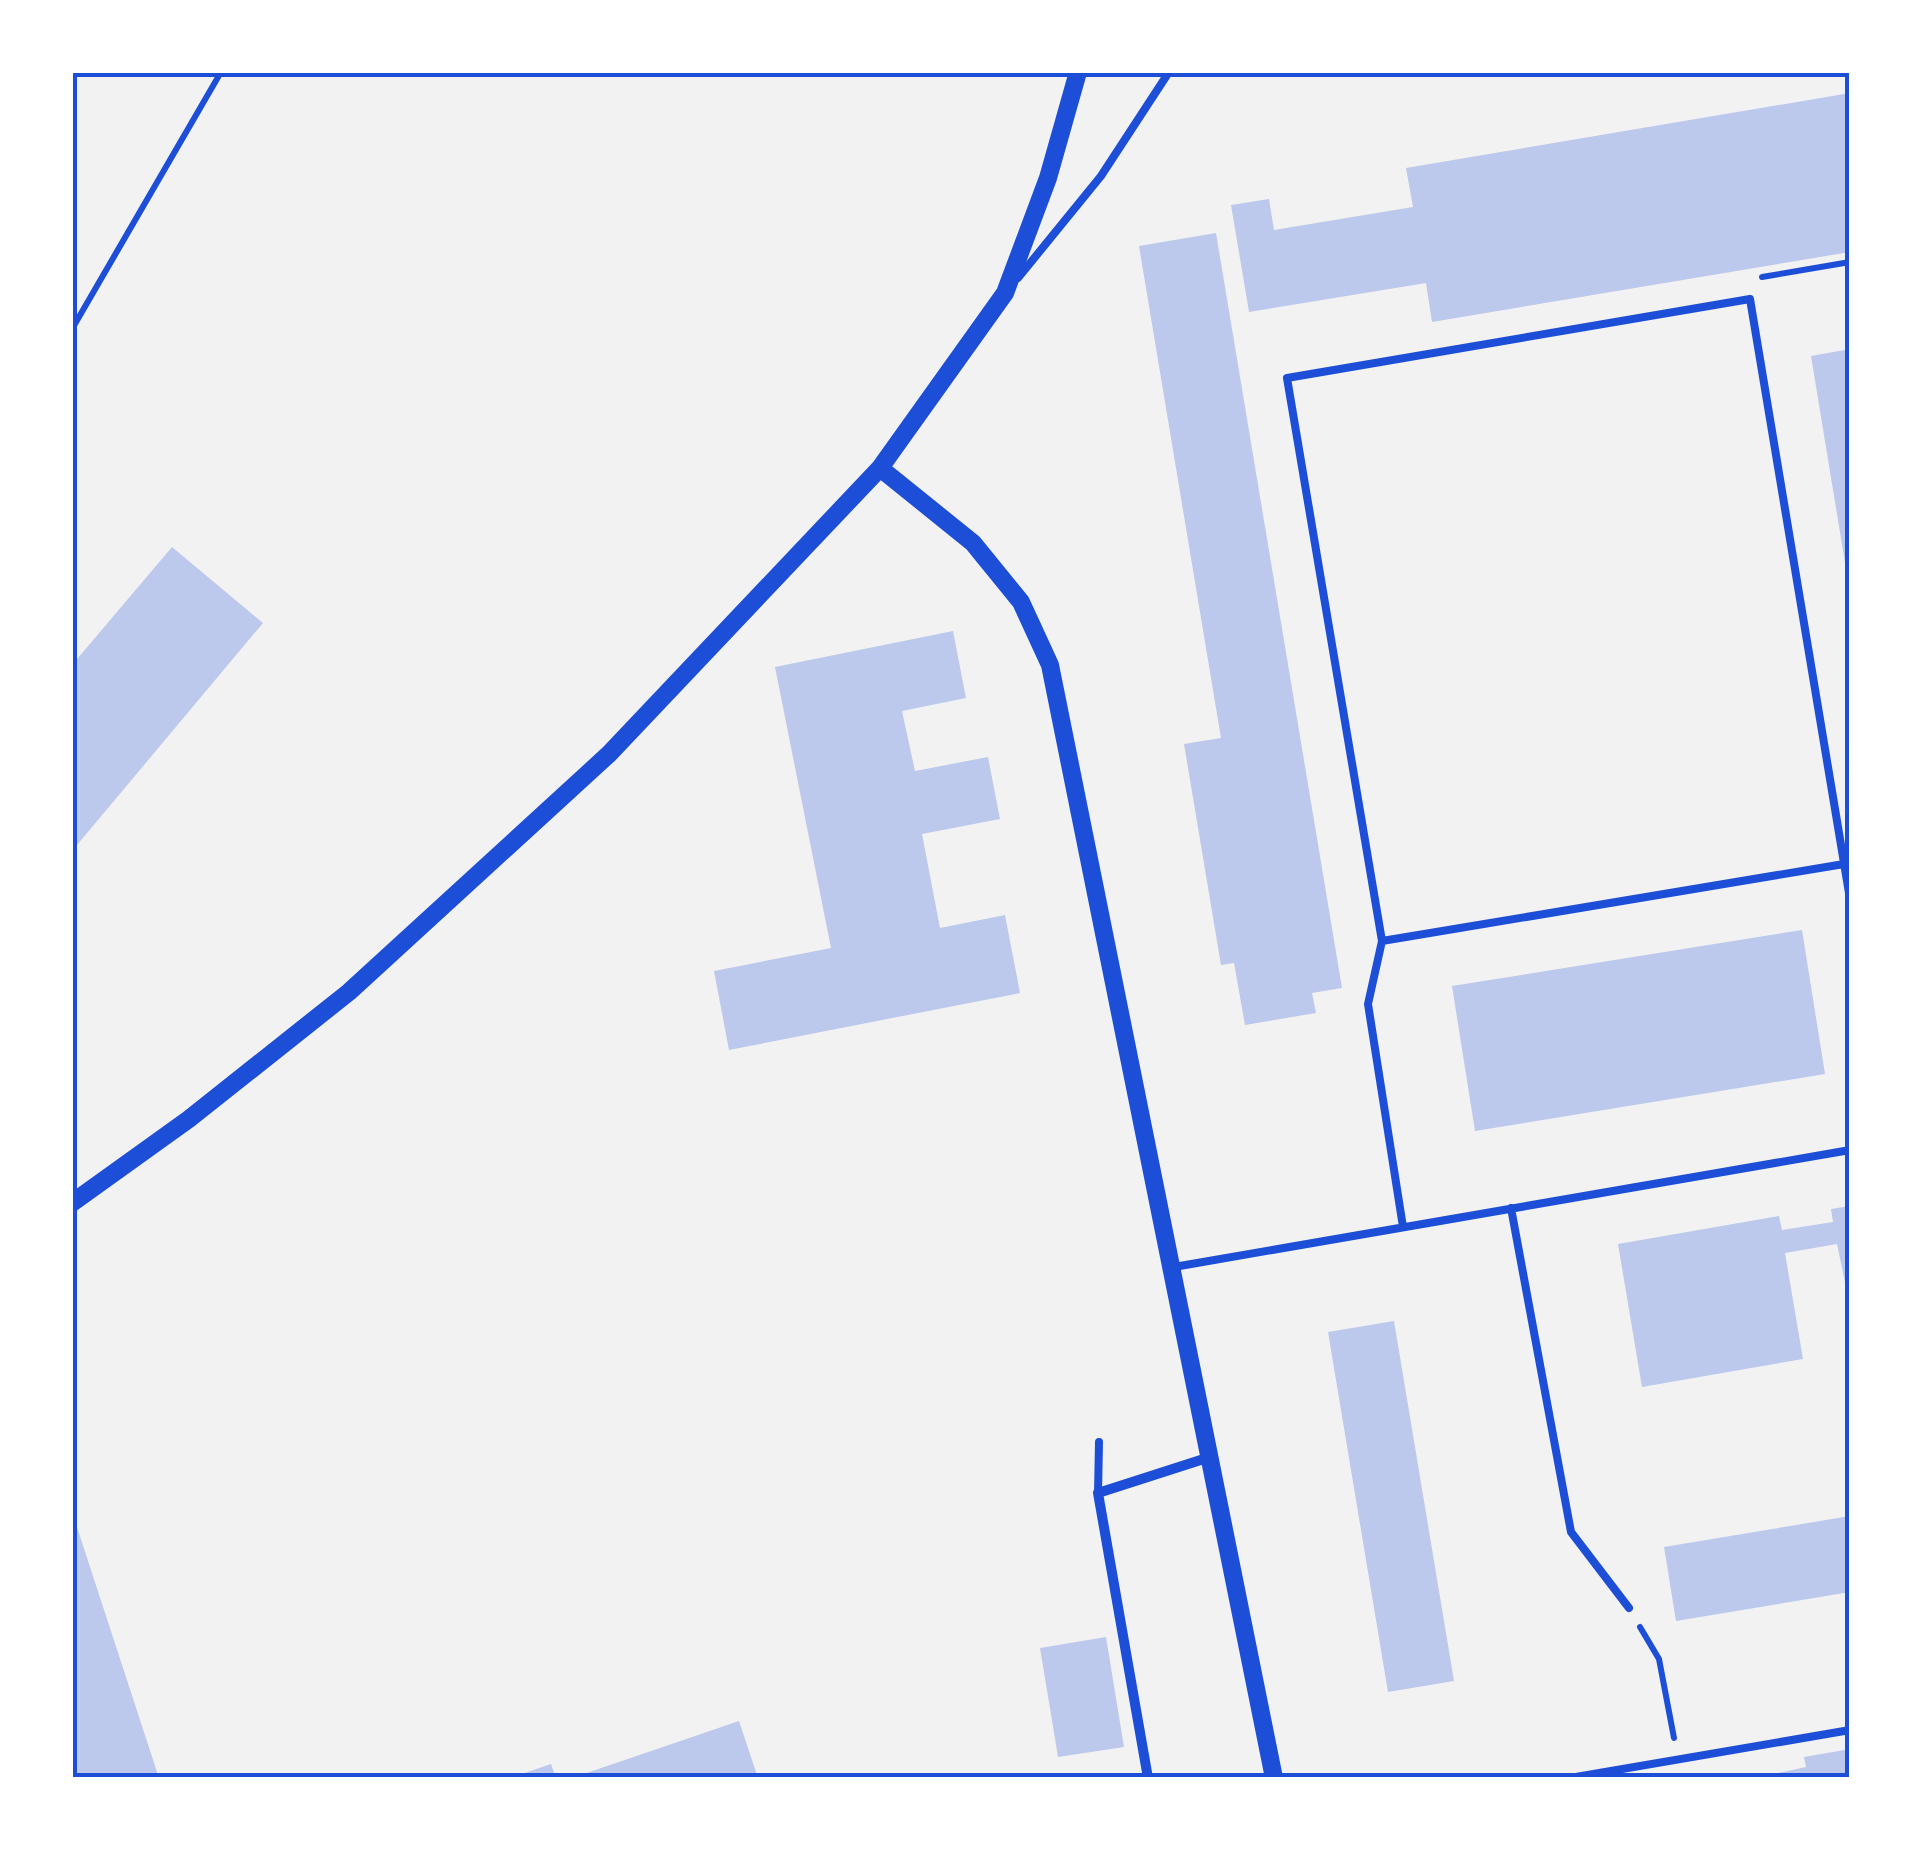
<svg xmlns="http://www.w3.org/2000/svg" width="1922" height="1850" font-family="'Varela Round',sans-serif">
  <rect width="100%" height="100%" fill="#f2f2f2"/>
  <path fill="#bdc9ec" d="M1850,93V252L1432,322L1426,283L1249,312L1231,205L1269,199L1274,230L1413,207L1406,168Z
    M1216,233L1342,988L1312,993L1316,1013L1245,1025L1234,963L1221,965L1184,744L1221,738L1139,246Z
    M1850,349V575H1847L1811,356Z
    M172,547L263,623L72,851V665Z
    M953,631L966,698L902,711L915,771L988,757L1000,819L922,834L940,928L1005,915L1020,993L729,1050L714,971L831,948L775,667Z
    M1802,930L1825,1074L1475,1131L1452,986Z
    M1850,1206V1306L1837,1244L1785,1253L1803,1359L1642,1387L1618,1244L1779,1216L1782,1230L1833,1222L1831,1209Z
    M1394,1321L1454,1681L1388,1692L1328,1332Z
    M72,1515H73L159,1778H72Z
    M1850,1516V1592L1676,1621L1664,1547Z
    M1106,1637L1124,1747L1058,1757L1040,1648Z
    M739,1721L758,1778H575V1777Z
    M1850,1749V1778H1755L1806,1767L1804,1757Z
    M551,1764L556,1778H513V1777Z"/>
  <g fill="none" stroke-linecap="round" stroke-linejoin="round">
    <path stroke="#1d4ed8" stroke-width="6" d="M1762,277L1850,262
      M72,329L221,72
      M1640,1627L1659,1659L1674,1738"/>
    <path stroke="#1d4ed8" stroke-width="8" d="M1018,278L1101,176L1169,72
      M1382,941L1287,378L1750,299L1850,899
      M1511,1208L1571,1532L1629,1608
      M1403,1227L1368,1004L1382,941L1844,864
      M1174,1267L1850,1150
      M1098,1493L1099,1442
      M1570,1778L1850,1730"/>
    <path stroke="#1d4ed8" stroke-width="10" d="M1148,1778L1098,1493L1210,1457"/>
    <path stroke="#1d4ed8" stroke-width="18" d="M880,468L973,543L1021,602L1050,665L1274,1778
      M72,1203L189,1119L349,992L609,754L880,468L1005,293L1048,178L1078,72"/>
  </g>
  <rect width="1922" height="1850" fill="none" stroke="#ffffff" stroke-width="150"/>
  <rect x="75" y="75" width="1772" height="1700" fill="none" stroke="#1d4ed8" stroke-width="4"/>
</svg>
